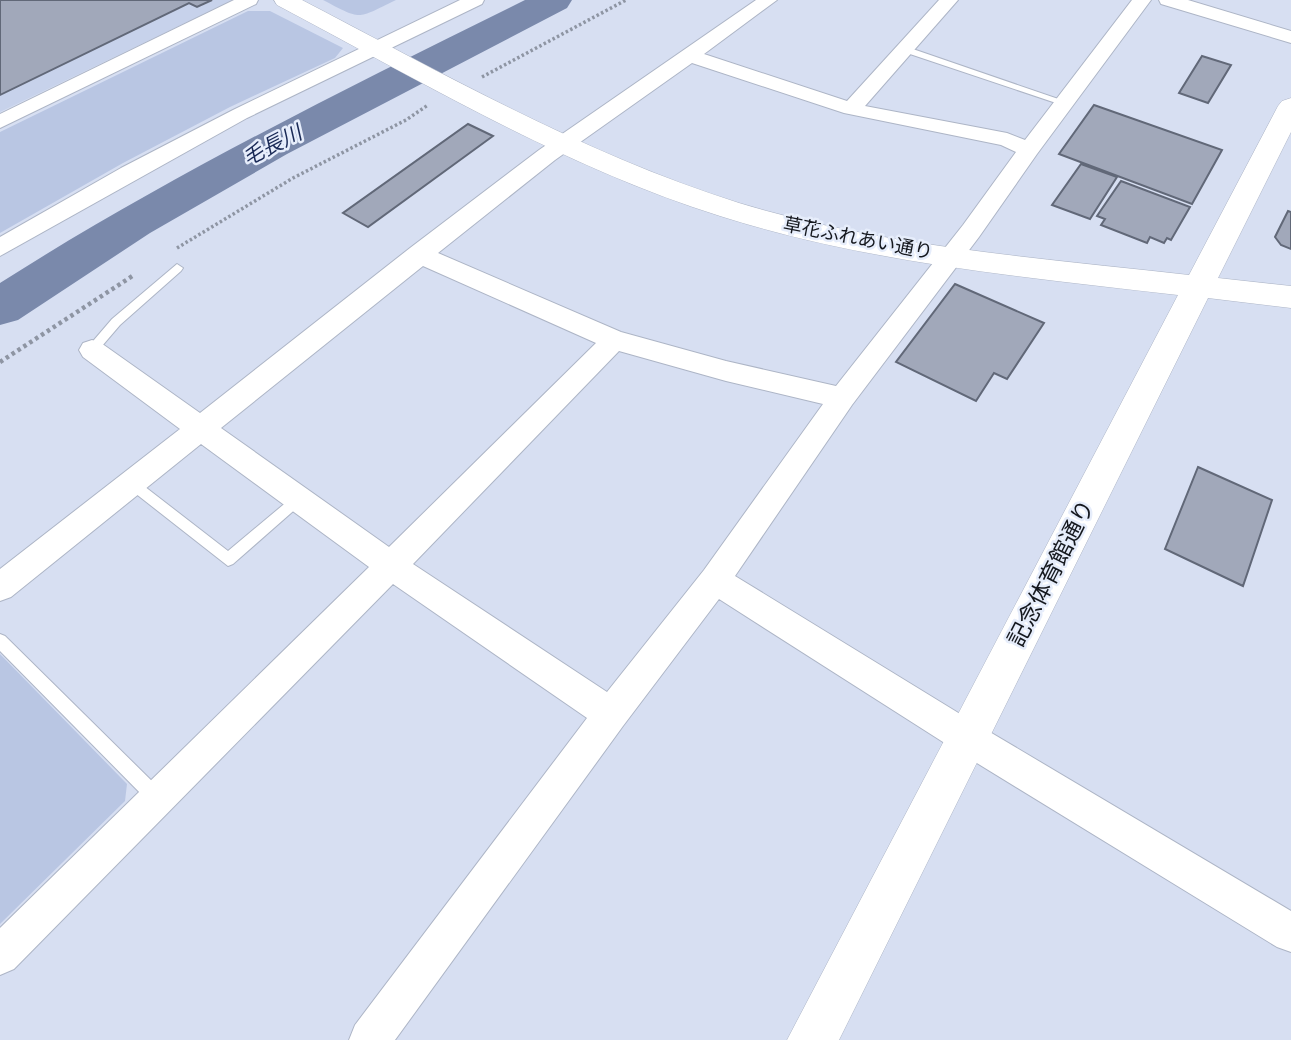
<svg xmlns="http://www.w3.org/2000/svg" width="1291" height="1040" font-family="'Space Grotesk','Noto Sans JP',sans-serif">
  <rect width="100%" height="100%" fill="#d7dff2"/>
  <path fill="#c7d2eb" d="M0,0H231V1L0,112Z"/>
  <path fill="#b9c6e3" d="M323,0H396C356,19 363,21 323,0Z
    M248,11H270L343,48L335,58L230,107L123,163L0,233V132Z
    M0,654L127,784L125,801L0,924Z"/>
  <g fill="none" stroke-linecap="round" stroke-linejoin="round">
    <path fill="#7a89ab" fill-rule="evenodd" d="M525,0H572L567,8L287,154L150,233L18,320L0,325V283C168,176 347,88 525,0Z"/>
  </g>
  <path fill="#a1a8ba" stroke="#616878" stroke-width="2" d="M0,0H212L197,7L189,3L0,95Z
    M1202,56L1231,65L1208,103L1179,93Z
    M1094,105L1222,150L1192,204L1059,154Z
    M468,124L493,136L368,227L343,213Z
    M1081,164L1117,177L1090,219L1052,205Z
    M1121,181L1190,207L1171,240L1167,238L1164,243L1150,237L1147,243L1101,225L1105,219L1097,216Z
    M1288,211L1291,212V249L1281,245L1275,237Z
    M955,284L1044,323L1007,379L994,373L976,401L896,362Z
    M1198,467L1272,500L1243,586L1165,549Z"/>
  <g fill="none" stroke-linecap="round" stroke-linejoin="round">
    <g stroke="#adb5c6" stroke-width="2">
      <path id="service" d="M901,47H907L1070,103L1062,105L901,51Z
        M177,264L183,268L181,271L120,325L96,353H88L86,350L88,347L112,319Z
        M131,476L228,551L295,495H305L307,499L233,564L228,566L126,486L124,482L126,478Z
        M0,634L5,636L163,792L165,798L163,804L157,806L151,804L0,651Z"/>
    </g>
    <g stroke="#adb5c6" stroke-width="2">
      <path id="minor" d="M234,0H258L256,4L0,128V114Z
        M460,0H484L482,4L247,118L0,256V237L121,168L233,110Z
        M756,0H777L704,54L847,101L939,0H958L865,106L1007,133L1025,140L1132,0H1151L1037,154L979,237L852,405L735,576L978,725L1291,911V952L1277,947L954,749L719,599L623,726L395,1040H349L355,1025L587,718L393,584L14,969L0,975V928L369,567L201,444L11,597L0,601V569L180,429L83,357L79,350L83,343L92,340L101,343L200,413L410,248L539,150ZM692,63L844,113L1001,145L1016,152L963,225L836,386L726,361L621,332L438,253L555,160ZM423,266L596,343L389,547L221,428ZM619,351L726,381L823,404L704,570L607,692L413,564Z
        M1159,0H1188L1291,31V43L1161,4Z"/>
    </g>
    <g stroke="#adb5c6" stroke-width="1">
      <path id="tertiary" d="M274,0H302C444,74 586,155 739,203C884,247 1040,258 1189,275L1278,106L1282,101L1291,98V132L1218,278L1291,286V308L1208,298L839,1040H787L1178,295C1025,277 868,263 720,216C564,167 421,81 277,5Z"/>
    </g>
    <path stroke="#8e95a3" stroke-width="3.5" stroke-dasharray="2.5 2.5" stroke-linecap="butt" d="M482,77L626,0
      M177,248L293,178L406,120L428,105"/>
    <path stroke="#8e95a3" stroke-width="4.5" stroke-dasharray="3.5 3.5" stroke-linecap="butt" d="M0,362L134,275"/>
    <use href="#service" fill="#fff" fill-rule="evenodd"/>
    <use href="#minor" fill="#fff" fill-rule="evenodd"/>
    <use href="#tertiary" fill="#fff" fill-rule="evenodd"/>
  </g>
  <g text-anchor="middle" dominant-baseline="central" stroke-width="5" stroke-linejoin="round" paint-order="stroke">
    <g font-size="19" fill="#15181e" stroke="#e6edfb">
      <text transform="translate(858 238) rotate(11)">草花ふれあい通り</text>
    </g>
    <g font-size="21" font-style="italic" fill="#192956" stroke="#e6edfb">
      <text transform="translate(272 145) rotate(-27)">毛長川</text>
    </g>
    <g font-size="23" fill="#15181e" stroke="#e6edfb">
      <text transform="translate(1051 573) rotate(-63)">記念体育館通り</text>
    </g>
  </g>
</svg>
